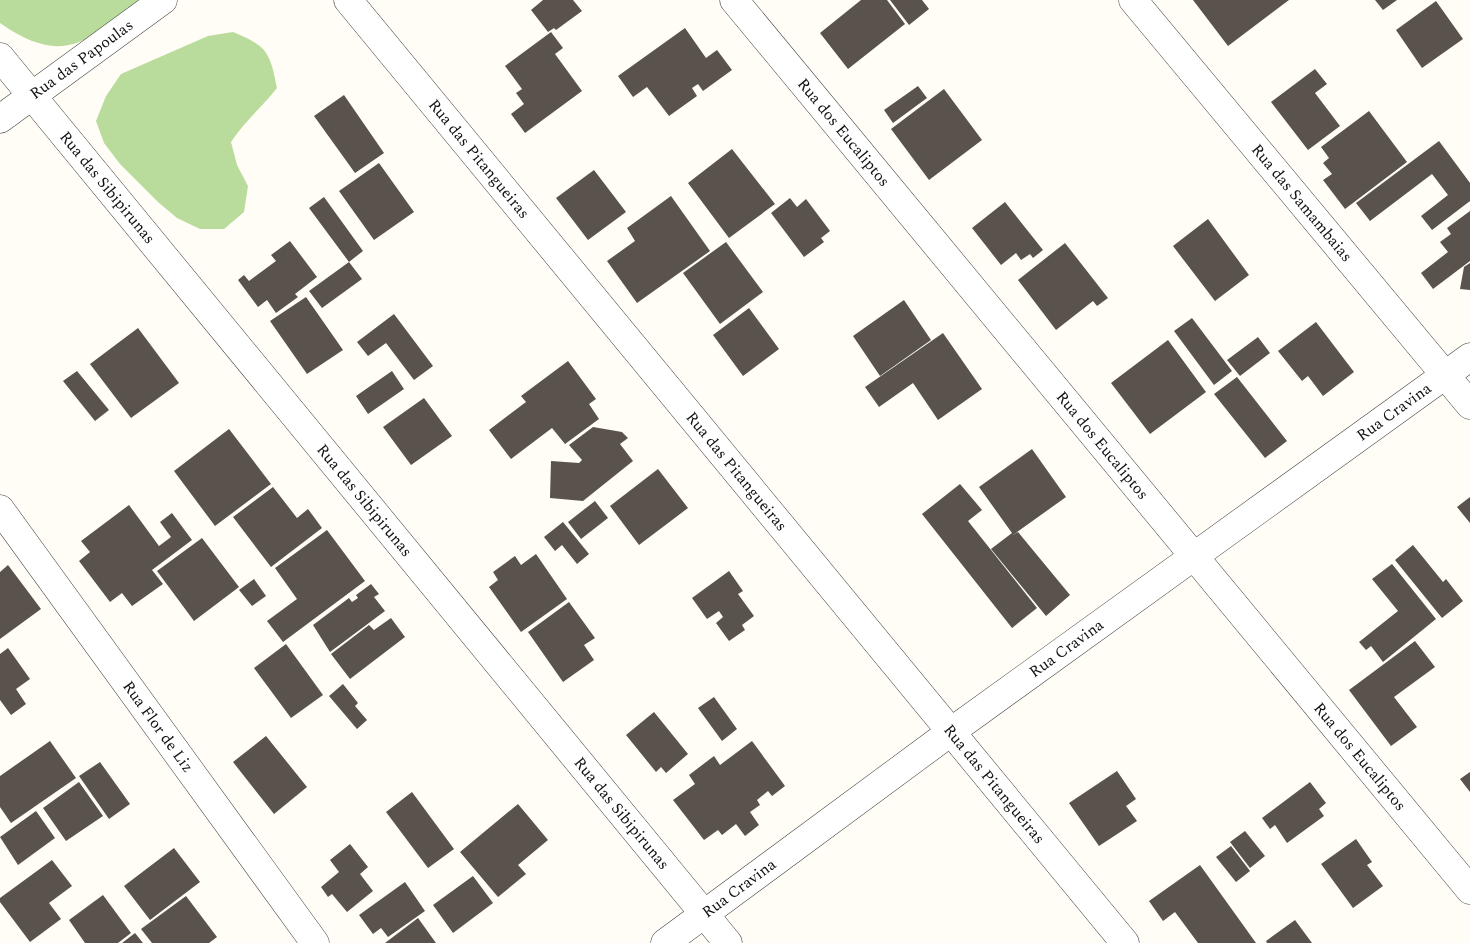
<svg xmlns="http://www.w3.org/2000/svg" width="1470" height="943" font-family="Spectral,serif">
  <rect width="100%" height="100%" fill="#fffdf5"/>
  <path fill="#b9dc9c" d="M0,0H140C87,42 63,67 0,23Z
    M233,32C267,46 270,52 277,88C262,107 244,122 231,142L237,165L248,186L244,212L224,229H200L177,218L158,202L120,164L104,143L96,121L106,96L121,74L208,36Z"/>
  <path fill="#5a524d" d="M543,0H573L582,11L556,30L554,28L548,32L531,10Z
    M861,0H887L905,24L848,69L820,33Z
    M890,0H922L929,9L909,25Z
    M1193,0H1289L1228,46Z
    M1375,0H1397L1383,10Z
    M1436,1L1463,39L1422,68L1396,30Z
    M685,28L706,58L717,50L732,70L703,91L698,84L692,88L697,96L669,116L647,87L633,97L618,76Z
    M551,32L563,48L555,54L582,91L525,133L511,114L524,104L516,93L522,89L505,66Z
    M1315,69L1327,84L1315,93L1340,126L1308,150L1271,102Z
    M918,86L927,98L893,123L884,110Z
    M944,89L982,140L929,180L891,129Z
    M344,95L384,153L355,173L314,116Z
    M1369,111L1407,162L1345,209L1323,180L1332,174L1323,163L1329,158L1321,147Z
    M1439,141L1470,183V201L1432,230L1421,216L1448,195L1432,174L1370,221L1356,203Z
    M732,149L775,204L729,238L688,183Z
    M379,163L414,212L374,240L339,191Z
    M594,170L626,212L588,240L556,198Z
    M671,196L710,251L637,303L607,261L635,241L627,228Z
    M324,197L363,251L349,262L309,208Z
    M790,198L797,207L806,199L830,231L821,238L824,242L804,257L771,213Z
    M1005,202L1043,250L1033,258L1030,254L1021,260L1016,253L1001,265L972,228Z
    M1470,211V261L1433,289L1421,273L1448,252L1440,242L1451,234L1447,228Z
    M1208,219L1249,275L1215,301L1173,246Z
    M290,241L317,277L295,294L298,297L276,313L267,300L258,307L238,280L244,275L249,281L276,261L271,255Z
    M726,242L763,292L720,324L683,273Z
    M1065,243L1108,298L1097,306L1093,301L1056,330L1018,280Z
    M349,262L362,279L322,308L309,291Z
    M1470,263V290L1460,289L1464,267Z
    M306,297L343,350L307,374L270,321Z
    M904,300L931,340L880,376L853,336Z
    M749,308L779,349L743,376L713,335Z
    M394,314L433,366L414,380L386,343L368,356L357,342Z
    M1192,318L1232,371L1214,385L1174,331Z
    M1316,322L1354,372L1323,396L1308,376L1302,381L1278,351Z
    M138,328L179,383L131,418L90,364Z
    M943,333L982,389L938,420L913,383L879,407L865,387Z
    M1258,337L1270,353L1240,376L1227,360Z
    M1168,340L1206,392L1150,434L1111,383Z
    M568,361L596,399L589,404L599,419L565,444L552,428L511,459L489,430L526,402L521,396Z
    M77,371L109,410L95,421L63,381Z
    M392,371L404,389L368,414L356,396Z
    M1237,377L1287,441L1265,458L1214,394Z
    M424,398L452,436L411,465L383,427Z
    M593,427L622,432L628,438L620,444L633,461L583,501L550,498L551,461L579,463L582,460L569,445Z
    M229,429L271,484L215,526L174,471Z
    M1032,449L1066,497L1013,535L1018,532L1070,595L1046,616L991,549L1012,533L979,487Z
    M658,469L688,508L639,545L610,506Z
    M960,484L982,510L968,521L1037,608L1012,628L922,514Z
    M273,487L297,518L308,509L322,528L271,567L233,517Z
    M1470,497V523L1457,507Z
    M595,501L608,518L581,539L568,522Z
    M129,505L159,546L171,537L160,522L172,513L192,540L152,570L163,584L132,606L122,593L110,602L79,561L90,552L81,541Z
    M563,522L589,554L577,564L562,545L555,551L544,537Z
    M327,530L365,581L283,642L267,621L297,599L275,568Z
    M202,538L239,587L194,621L157,571Z
    M1413,545L1443,582L1446,579L1463,601L1442,618L1395,560Z
    M536,554L567,599L521,632L489,587L498,580L493,572L515,556L521,565Z
    M1392,564L1436,619L1383,662L1371,646L1366,650L1359,642L1398,611L1372,579Z
    M8,565L41,609L0,639V572Z
    M729,571L743,591L738,594L754,616L742,625L745,630L729,641L716,623L723,617L719,611L707,619L692,598Z
    M254,579L266,596L252,606L239,590Z
    M371,584L379,594L374,597L385,611L330,652L313,625L349,598L352,602L358,598L356,595Z
    M569,602L595,638L584,645L594,660L563,682L528,632Z
    M391,618L405,637L350,679L331,654L369,625L374,630Z
    M1415,641L1435,667L1394,697L1417,727L1391,746L1349,690Z
    M286,644L323,695L291,718L254,668Z
    M8,648L30,679L16,689L26,704L11,715L0,700V654Z
    M343,684L358,703L355,706L367,720L357,729L329,696Z
    M714,697L737,729L722,741L698,708Z
    M654,712L688,754L666,773L661,767L656,772L626,735Z
    M266,736L307,787L274,814L233,762Z
    M50,741L76,778L11,823L0,807V776Z
    M752,741L785,786L772,796L768,791L757,800L760,805L750,812L759,825L745,836L736,824L722,835L718,830L704,840L673,800L695,784L689,775L714,756L720,765Z
    M100,762L130,804L109,819L79,776Z
    M1117,771L1136,799L1126,806L1137,821L1099,846L1069,803Z
    M1470,772V792L1460,779Z
    M79,782L103,816L66,841L43,808Z
    M1310,782L1326,803L1319,809L1324,816L1287,843L1275,825L1270,829L1262,818Z
    M412,792L454,849L428,868L386,812Z
    M518,804L548,840L518,865L526,874L498,897L460,852Z
    M36,811L55,838L18,865L0,837Z
    M1245,831L1265,856L1250,868L1230,842Z
    M1356,839L1372,862L1367,865L1383,886L1353,908L1321,864Z
    M350,844L368,867L360,874L373,891L347,912L332,894L328,897L321,887L339,872L330,860Z
    M1231,846L1250,871L1236,882L1216,857Z
    M174,848L200,882L150,920L124,886Z
    M52,860L72,886L49,903L61,919L30,942L0,902V898Z
    M1200,865L1256,943H1198L1175,912L1163,921L1149,901Z
    M473,876L493,903L453,933L433,905Z
    M405,882L425,911L388,937L381,928L373,934L359,915Z
    M103,895L131,933L118,943H85L69,920Z
    M186,896L217,937L209,943H152L141,929Z
    M418,918L436,943H385Z
    M1295,920L1312,943H1267L1266,941Z
    M135,933L143,943H122Z"/>
  <g fill="none" stroke-linecap="round" stroke-linejoin="round">
    <g stroke="#444" stroke-width="29">
      <g id="minor">
        <path id="s1" d="M348,0L1125,943"/>
        <path id="s2" d="M734,0L1470,890"/>
        <path id="s3" d="M1133,0L1470,405"/>
        <path id="s4" d="M0,57L728,943"/>
        <path id="s5" d="M0,119L163,0"/>
        <path id="s6" d="M0,509L315,943"/>
        <path id="s7" d="M665,943L952,731L1470,357"/>
      </g>
    </g>
    <use href="#minor" stroke="#fff" stroke-width="28"/>
  </g>
  <g text-anchor="middle" dominant-baseline="central" stroke-width="5" stroke-linejoin="round" paint-order="stroke">
    <g font-size="16" fill="#111" stroke="#fff">
      <text stroke="none"><textPath href="#s5" startOffset="101">Rua das Papoulas</textPath></text>
      <text stroke="none"><textPath href="#s2" startOffset="172">Rua dos Eucaliptos</textPath></text>
      <text stroke="none"><textPath href="#s1" startOffset="206">Rua das Pitangueiras</textPath></text>
      <text stroke="none"><textPath href="#s4" startOffset="169">Rua das Sibipirunas</textPath></text>
      <text stroke="none"><textPath href="#s3" startOffset="264">Rua das Samambaias</textPath></text>
      <text stroke="none"><textPath href="#s7" startOffset="902">Rua Cravina</textPath></text>
      <text stroke="none"><textPath href="#s2" startOffset="578">Rua dos Eucaliptos</textPath></text>
      <text stroke="none"><textPath href="#s1" startOffset="611">Rua das Pitangueiras</textPath></text>
      <text stroke="none"><textPath href="#s4" startOffset="574">Rua das Sibipirunas</textPath></text>
      <text stroke="none"><textPath href="#s7" startOffset="498">Rua Cravina</textPath></text>
      <text stroke="none"><textPath href="#s6" startOffset="269">Rua Flor de Liz</textPath></text>
      <text stroke="none"><textPath href="#s2" startOffset="982">Rua dos Eucaliptos</textPath></text>
      <text stroke="none"><textPath href="#s1" startOffset="1016">Rua das Pitangueiras</textPath></text>
      <text stroke="none"><textPath href="#s4" startOffset="979">Rua das Sibipirunas</textPath></text>
      <text stroke="none"><textPath href="#s7" startOffset="92">Rua Cravina</textPath></text>
    </g>
  </g>
</svg>
